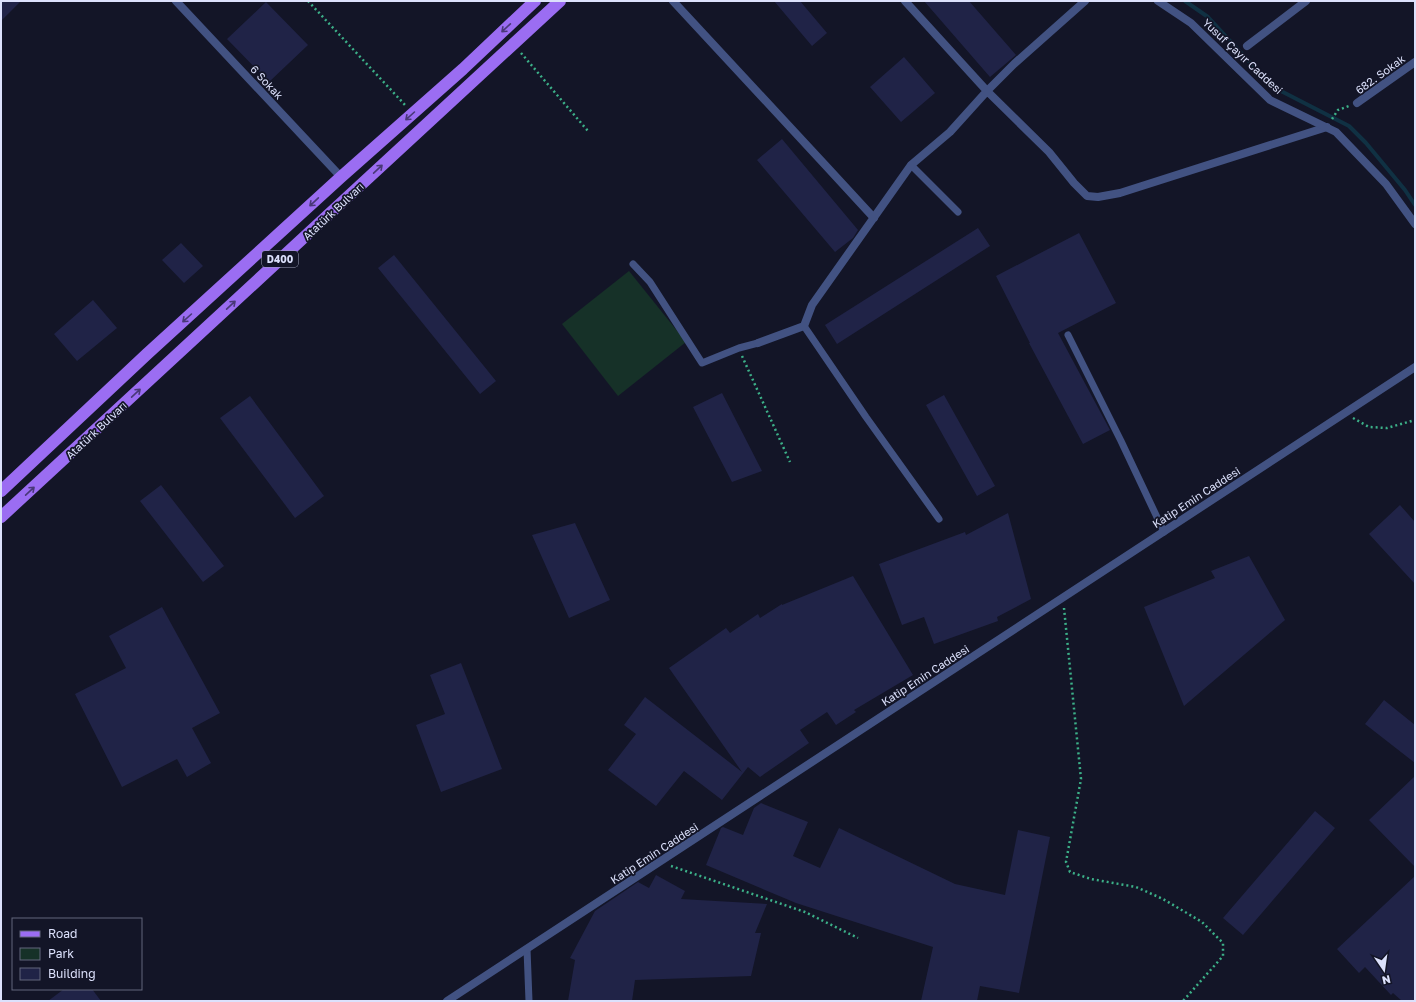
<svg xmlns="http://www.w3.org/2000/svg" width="1416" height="1002" font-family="'Golos Text',sans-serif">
  <rect width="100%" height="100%" fill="#131527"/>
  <path fill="#163128" d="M629,271L686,342L618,396L562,324Z"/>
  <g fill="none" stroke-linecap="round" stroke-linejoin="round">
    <path stroke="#103143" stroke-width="4" d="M1185,1L1208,17L1257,70L1279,90L1349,126L1366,143L1405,190L1415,205"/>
  </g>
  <path fill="#202347" d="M1,1H21L1,21Z
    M774,1H800L827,33L812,46Z
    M924,1H969L1016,55L990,77Z
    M266,2L308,45L269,82L227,39Z
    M904,57L935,93L901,122L870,87Z
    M782,139L858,230L853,238L835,252L757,160Z
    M978,228L990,246L837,344L825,325Z
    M1079,233L1116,303L1058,333L1110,430L1083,444L1029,343H1030L996,276Z
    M181,243L203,266L184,283L162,260Z
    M394,255L496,381L480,394L378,268Z
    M93,300L117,328L77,361L54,334Z
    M722,393L762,471L732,482L693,407Z
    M944,395L995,486L977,496L926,405Z
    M250,396L324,496L295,518L220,418Z
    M161,485L224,566L203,582L140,501Z
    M1400,505L1415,522V584L1369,534Z
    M1008,513L1031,599L997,617L998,621L934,644L924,617L902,625L879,564L965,532L966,535Z
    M575,523L610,600L569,618L532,535Z
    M1249,556L1285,620L1184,706L1144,607L1215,578L1211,571Z
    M853,576L913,675L854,710L856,712L836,725L827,712L800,730L809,743L760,777L748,767L722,800L684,771L656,806L608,770L636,734L624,725L645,697L742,772L669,668L726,628L730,633L758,614L760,618L782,604V605Z
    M162,607L220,713L192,728L211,763L187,777L177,759L122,787L75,694L126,668L109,636Z
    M461,663L502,769L441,792L416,725L445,714L430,675Z
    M1384,700L1415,725V763L1365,724Z
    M1415,776V867L1369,820Z
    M761,803L808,822L793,856L820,868L839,828L955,884L1005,895L1018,830L1050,837L1019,993L980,986L977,1001H921L933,947L796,903L706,865L721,828L723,827L743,835L754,808Z
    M1315,811L1335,828L1243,935L1223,918Z
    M656,875L685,891L681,899L767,904L755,933H761L751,976L635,980L632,1001H568L575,960L570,958L595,911L638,882L649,888Z
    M1415,876V1001H1402L1393,993L1391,995L1365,967L1359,973L1337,949Z
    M64,989H92L101,1001H48Z"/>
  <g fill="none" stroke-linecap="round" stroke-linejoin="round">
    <path stroke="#3cb088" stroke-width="2.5" stroke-dasharray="2 3" stroke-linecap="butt" d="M308,1L406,106
      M521,53L588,131
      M1332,119L1338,110L1349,106
      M742,356L790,462
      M1353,418L1369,427L1387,428L1415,420
      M1064,608L1081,779L1066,862L1070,872L1091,879L1136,887L1163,899L1202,922L1223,943V956L1183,1001
      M671,866L805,912L858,938"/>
    <path stroke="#425282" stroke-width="7" d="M911,165L958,212
      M633,264L650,282L702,363L739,348L758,343
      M804,326L866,417L939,519
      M1068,335L1121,441L1164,532
      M527,949L529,1001"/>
    <path stroke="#425282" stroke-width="8" d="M176,1L341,177
      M673,1L827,167L874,218
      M905,1L987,91L1049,152L1074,183L1087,196L1098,197L1120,193L1327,127
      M1247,46L1306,1
      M1357,103L1415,62
      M758,343L804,326L812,305L911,165L950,132L987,91L1014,64L1085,1
      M447,1001L1415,367"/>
    <path stroke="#425282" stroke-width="8" d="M1158,1L1191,23L1270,100L1336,132L1386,184L1415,224"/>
    <path stroke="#9b6df2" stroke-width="12" d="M1,491L147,354L341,177L463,69L535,1
      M1,517L560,1"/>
  </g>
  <defs><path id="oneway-shaft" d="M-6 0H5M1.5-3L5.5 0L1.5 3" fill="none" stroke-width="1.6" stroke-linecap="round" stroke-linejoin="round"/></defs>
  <g stroke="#493878">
    <use href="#oneway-shaft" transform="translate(506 28) rotate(137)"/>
    <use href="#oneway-shaft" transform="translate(410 116) rotate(138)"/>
    <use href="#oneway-shaft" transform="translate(378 169) rotate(-43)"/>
    <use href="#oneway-shaft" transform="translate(314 202) rotate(137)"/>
    <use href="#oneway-shaft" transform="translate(231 305) rotate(-43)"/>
    <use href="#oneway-shaft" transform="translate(187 318) rotate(138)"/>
    <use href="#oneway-shaft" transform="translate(136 393) rotate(-43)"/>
    <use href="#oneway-shaft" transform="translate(30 491) rotate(-43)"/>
  </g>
  <g text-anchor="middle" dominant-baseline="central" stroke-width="3.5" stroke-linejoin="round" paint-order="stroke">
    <rect fill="#131527" stroke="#a0a4bc" stroke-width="1" x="262" y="251" width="36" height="16" rx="3"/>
    <g font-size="10" font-weight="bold" fill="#dce1fc">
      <text x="280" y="259">D400</text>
    </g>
    <g font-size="11" fill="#dce1fc" stroke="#131527">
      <text transform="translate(1243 56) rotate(43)">Yusuf Çayır Caddesi</text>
      <text transform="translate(1380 74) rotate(-36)">682. Sokak</text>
      <text transform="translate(267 82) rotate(47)">6 Sokak</text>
      <text transform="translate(333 211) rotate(-43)">Atatürk Bulvarı</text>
      <text transform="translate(96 430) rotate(-43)">Atatürk Bulvarı</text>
      <text transform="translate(1196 497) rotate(-33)">Katip Emin Caddesi</text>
      <text transform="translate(925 675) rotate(-33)">Katip Emin Caddesi</text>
      <text transform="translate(654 853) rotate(-33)">Katip Emin Caddesi</text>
    </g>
  </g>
  <rect width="1416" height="1002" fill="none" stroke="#dce1fc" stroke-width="4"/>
  <rect x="12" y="918" width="130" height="72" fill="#131527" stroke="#63677c"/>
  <rect x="20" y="931" width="20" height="6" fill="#9b6df2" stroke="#63677c"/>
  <text x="48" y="938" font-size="12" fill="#dce1fc">Road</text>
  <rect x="20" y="948" width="20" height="12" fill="#163128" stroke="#63677c"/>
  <text x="48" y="958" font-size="12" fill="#dce1fc">Park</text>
  <rect x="20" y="968" width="20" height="12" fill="#202347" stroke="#63677c"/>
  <text x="48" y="978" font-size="12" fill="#dce1fc">Building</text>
  <g transform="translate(1384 970) rotate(167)" stroke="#131527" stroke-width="3" paint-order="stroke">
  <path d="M0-3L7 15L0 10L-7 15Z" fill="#dce1fc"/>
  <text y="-6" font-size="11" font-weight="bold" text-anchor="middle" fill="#dce1fc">N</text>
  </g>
</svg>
